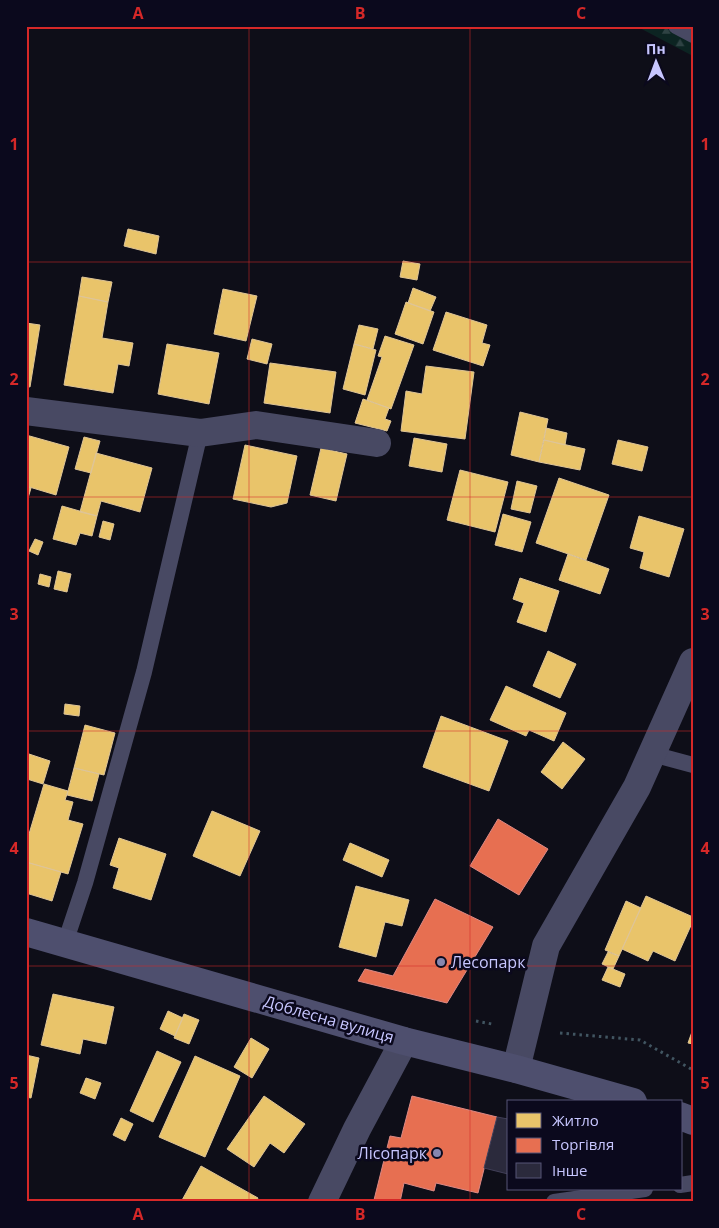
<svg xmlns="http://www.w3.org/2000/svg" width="719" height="1228" font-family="'Open Sans',sans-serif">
  <defs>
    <pattern id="forest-firs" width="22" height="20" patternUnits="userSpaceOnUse" patternTransform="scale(1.25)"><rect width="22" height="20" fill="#0c2422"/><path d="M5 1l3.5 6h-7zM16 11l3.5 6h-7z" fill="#2e4243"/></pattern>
  </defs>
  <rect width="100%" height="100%" fill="#0e0e18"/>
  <path fill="url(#forest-firs)" d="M636,26H693V56Z"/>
  <path fill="#e9c46a" stroke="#dfc597" d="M128,229L159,236L156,254L124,246Z
    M403,261L420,264L417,280L400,277Z
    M82,277L112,282L108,302L79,296Z
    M413,288L436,297L430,311L408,303Z
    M223,289L257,296L246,341L214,334Z
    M79,296L108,302L102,338L133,343L129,366L118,364L113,393L64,385Z
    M406,302L434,312L423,344L395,334Z
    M446,312L487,325L482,343L490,345L483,366L433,350Z
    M26,323L40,325L30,387L26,386Z
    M359,325L378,329L373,349L354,344Z
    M385,336L414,345L391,409L367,400L382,357L378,356Z
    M252,339L272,344L267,364L247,359Z
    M167,344L219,353L209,404L158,394Z
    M354,344L376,350L365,395L343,389Z
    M270,363L336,372L330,413L264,403Z
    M426,366L474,372L465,439L401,431L406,391L422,394Z
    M363,399L389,408L385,419L391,421L387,431L355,423Z
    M520,412L548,419L539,462L511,455Z
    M546,428L567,433L565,445L544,440Z
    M26,435L69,447L56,495L26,486Z
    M84,437L100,441L91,473L75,469Z
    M414,438L447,444L442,472L409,466Z
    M544,440L585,449L580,470L539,462Z
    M618,440L648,447L642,471L612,464Z
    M245,445L297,456L287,503L271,507L233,499Z
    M321,448L347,454L336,501L310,495Z
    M96,453L152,468L140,512L101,501L97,516L80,512Z
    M460,470L508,482L495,532L447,520Z
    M559,478L609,495L586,560L536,543Z
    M517,481L537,486L530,513L511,509Z
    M26,486L31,488L26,505Z
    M62,506L97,516L92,536L80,533L76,545L53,539Z
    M503,514L531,522L522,552L495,545Z
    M639,516L684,529L669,577L640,568L644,552L630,548Z
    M103,521L114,524L110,540L99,537Z
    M35,539L43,542L38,555L29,551Z
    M568,554L609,569L600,594L559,580Z
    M58,571L71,574L67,592L54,589Z
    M40,574L51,577L49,587L38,584Z
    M520,578L559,591L546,632L517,622L524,603L513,599Z
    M548,651L576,664L560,698L533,686Z
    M506,686L566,713L554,741L529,730L526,736L490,720Z
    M65,704L80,706L79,716L64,714Z
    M441,716L508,741L489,791L423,767Z
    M85,725L115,733L104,775L74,768Z
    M563,742L585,759L562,789L541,772Z
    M26,753L50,761L43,784L27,779L26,783Z
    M74,768L99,774L92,801L67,795Z
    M44,784L68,791L65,800L73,802L68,820L83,824L68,874L26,862V844Z
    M212,811L260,831L240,876L193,856Z
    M119,838L166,854L151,900L113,888L119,868L110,865Z
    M350,843L389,860L382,877L343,860Z
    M26,862L61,872L52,901L26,893Z
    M356,886L409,900L402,926L385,922L376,957L339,947Z
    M646,896L693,917V921L675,961L653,951L648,961L622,949Z
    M626,901L641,908L619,956L605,950Z
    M608,952L619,956L613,969L602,964Z
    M608,967L625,974L620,987L602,980Z
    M53,994L114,1007L106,1044L83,1039L80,1054L41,1045Z
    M168,1011L183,1018L175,1036L160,1029Z
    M184,1014L199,1020L189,1044L174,1038Z
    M693,1029V1044L688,1043Z
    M251,1038L269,1049L252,1078L234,1067Z
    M157,1051L181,1062L153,1122L130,1111Z
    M26,1055L39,1058L31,1098L26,1097Z
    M195,1056L240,1076L205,1157L159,1137Z
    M86,1078L101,1083L95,1099L80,1093Z
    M264,1096L305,1124L284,1153L270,1143L254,1167L227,1149Z
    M121,1118L133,1124L125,1141L113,1135Z
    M201,1166L258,1198L256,1202H181Z"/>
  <path fill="#e76f51" stroke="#dd8985" d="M498,819L548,849L519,895L470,866Z
    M435,899L493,927L447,1003L358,981L365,969L393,976Z
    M412,1096L497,1117L478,1193L436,1183L434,1191L404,1183L400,1202L374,1200L390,1136L401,1138Z"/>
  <path fill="#2b2a3c" stroke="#413f58" d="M497,1117L508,1119V1174L484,1168Z"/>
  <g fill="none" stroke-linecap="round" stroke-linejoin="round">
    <path stroke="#415561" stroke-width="3" stroke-dasharray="2.5 4" stroke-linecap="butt" d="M476,1021L492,1024
      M560,1033L640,1040L693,1070"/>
    <path stroke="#484963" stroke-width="16" d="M676,26L693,35
      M652,754L693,765
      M65,943L85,883L144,672L200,433
      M680,1185L693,1183
      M554,1202L645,1189"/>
    <path stroke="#484963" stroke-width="28" d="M26,411L200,433L256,425L377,443
      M516,1069L546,946L637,787L693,662
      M322,1202L357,1129L404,1041"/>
    <path stroke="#4e4f6e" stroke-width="28" d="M26,932L404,1041L516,1069L633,1102
      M680,1116L693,1121"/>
  </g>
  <path fill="none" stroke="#d62828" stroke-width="1" stroke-opacity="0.55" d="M249,26V1202M470,26V1202M26,262H693M26,497H693M26,731H693M26,966H693"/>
  <g fill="#8686ae" stroke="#0b091d" stroke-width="2">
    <circle cx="441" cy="962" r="5"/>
    <circle cx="437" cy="1153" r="5"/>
  </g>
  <g text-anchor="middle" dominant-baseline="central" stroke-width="5" stroke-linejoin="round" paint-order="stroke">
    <g font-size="16" fill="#c7c6ff" stroke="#0b091d" text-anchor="start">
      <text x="451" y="962">Лесопарк</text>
      <text x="427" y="1153" text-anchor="end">Лісопарк</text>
    </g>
    <g font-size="16" fill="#c7c6ff" stroke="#0b091d">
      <text transform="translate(329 1019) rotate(16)">Доблесна вулиця</text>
    </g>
  </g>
  <rect width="719" height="1228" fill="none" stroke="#0b091d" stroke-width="55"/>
  <rect x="507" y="1100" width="175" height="90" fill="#0b091d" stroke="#565577"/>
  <rect x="516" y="1113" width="25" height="15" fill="#e9c46a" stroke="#565577"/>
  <text x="552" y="1126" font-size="15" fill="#c7c6ff">Житло</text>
  <rect x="516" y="1138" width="25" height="15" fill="#e76f51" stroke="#565577"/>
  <text x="552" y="1150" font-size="15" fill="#c7c6ff">Торгівля</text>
  <rect x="516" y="1163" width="25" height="15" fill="#2b2a3c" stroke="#565577"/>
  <text x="552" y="1176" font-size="15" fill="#c7c6ff">Інше</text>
  <g transform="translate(656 62) rotate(359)" stroke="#0b091d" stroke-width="4" paint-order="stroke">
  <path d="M0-4L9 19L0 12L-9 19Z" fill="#c7c6ff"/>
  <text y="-8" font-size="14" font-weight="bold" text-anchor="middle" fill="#c7c6ff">Пн</text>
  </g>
  <rect x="28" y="28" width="664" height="1172" fill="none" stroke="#d62828" stroke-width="2"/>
  <g font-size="16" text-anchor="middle" font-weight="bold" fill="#d62828">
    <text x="138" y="19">A</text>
    <text x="360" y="19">B</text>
    <text x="581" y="19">C</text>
    <text x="14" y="150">1</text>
    <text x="705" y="150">1</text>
    <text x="14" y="385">2</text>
    <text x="705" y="385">2</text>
    <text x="14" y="620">3</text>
    <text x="705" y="620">3</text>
    <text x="14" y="854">4</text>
    <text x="705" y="854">4</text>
    <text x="14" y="1089">5</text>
    <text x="705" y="1089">5</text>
    <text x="138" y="1220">A</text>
    <text x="360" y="1220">B</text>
    <text x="581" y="1220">C</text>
  </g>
</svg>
